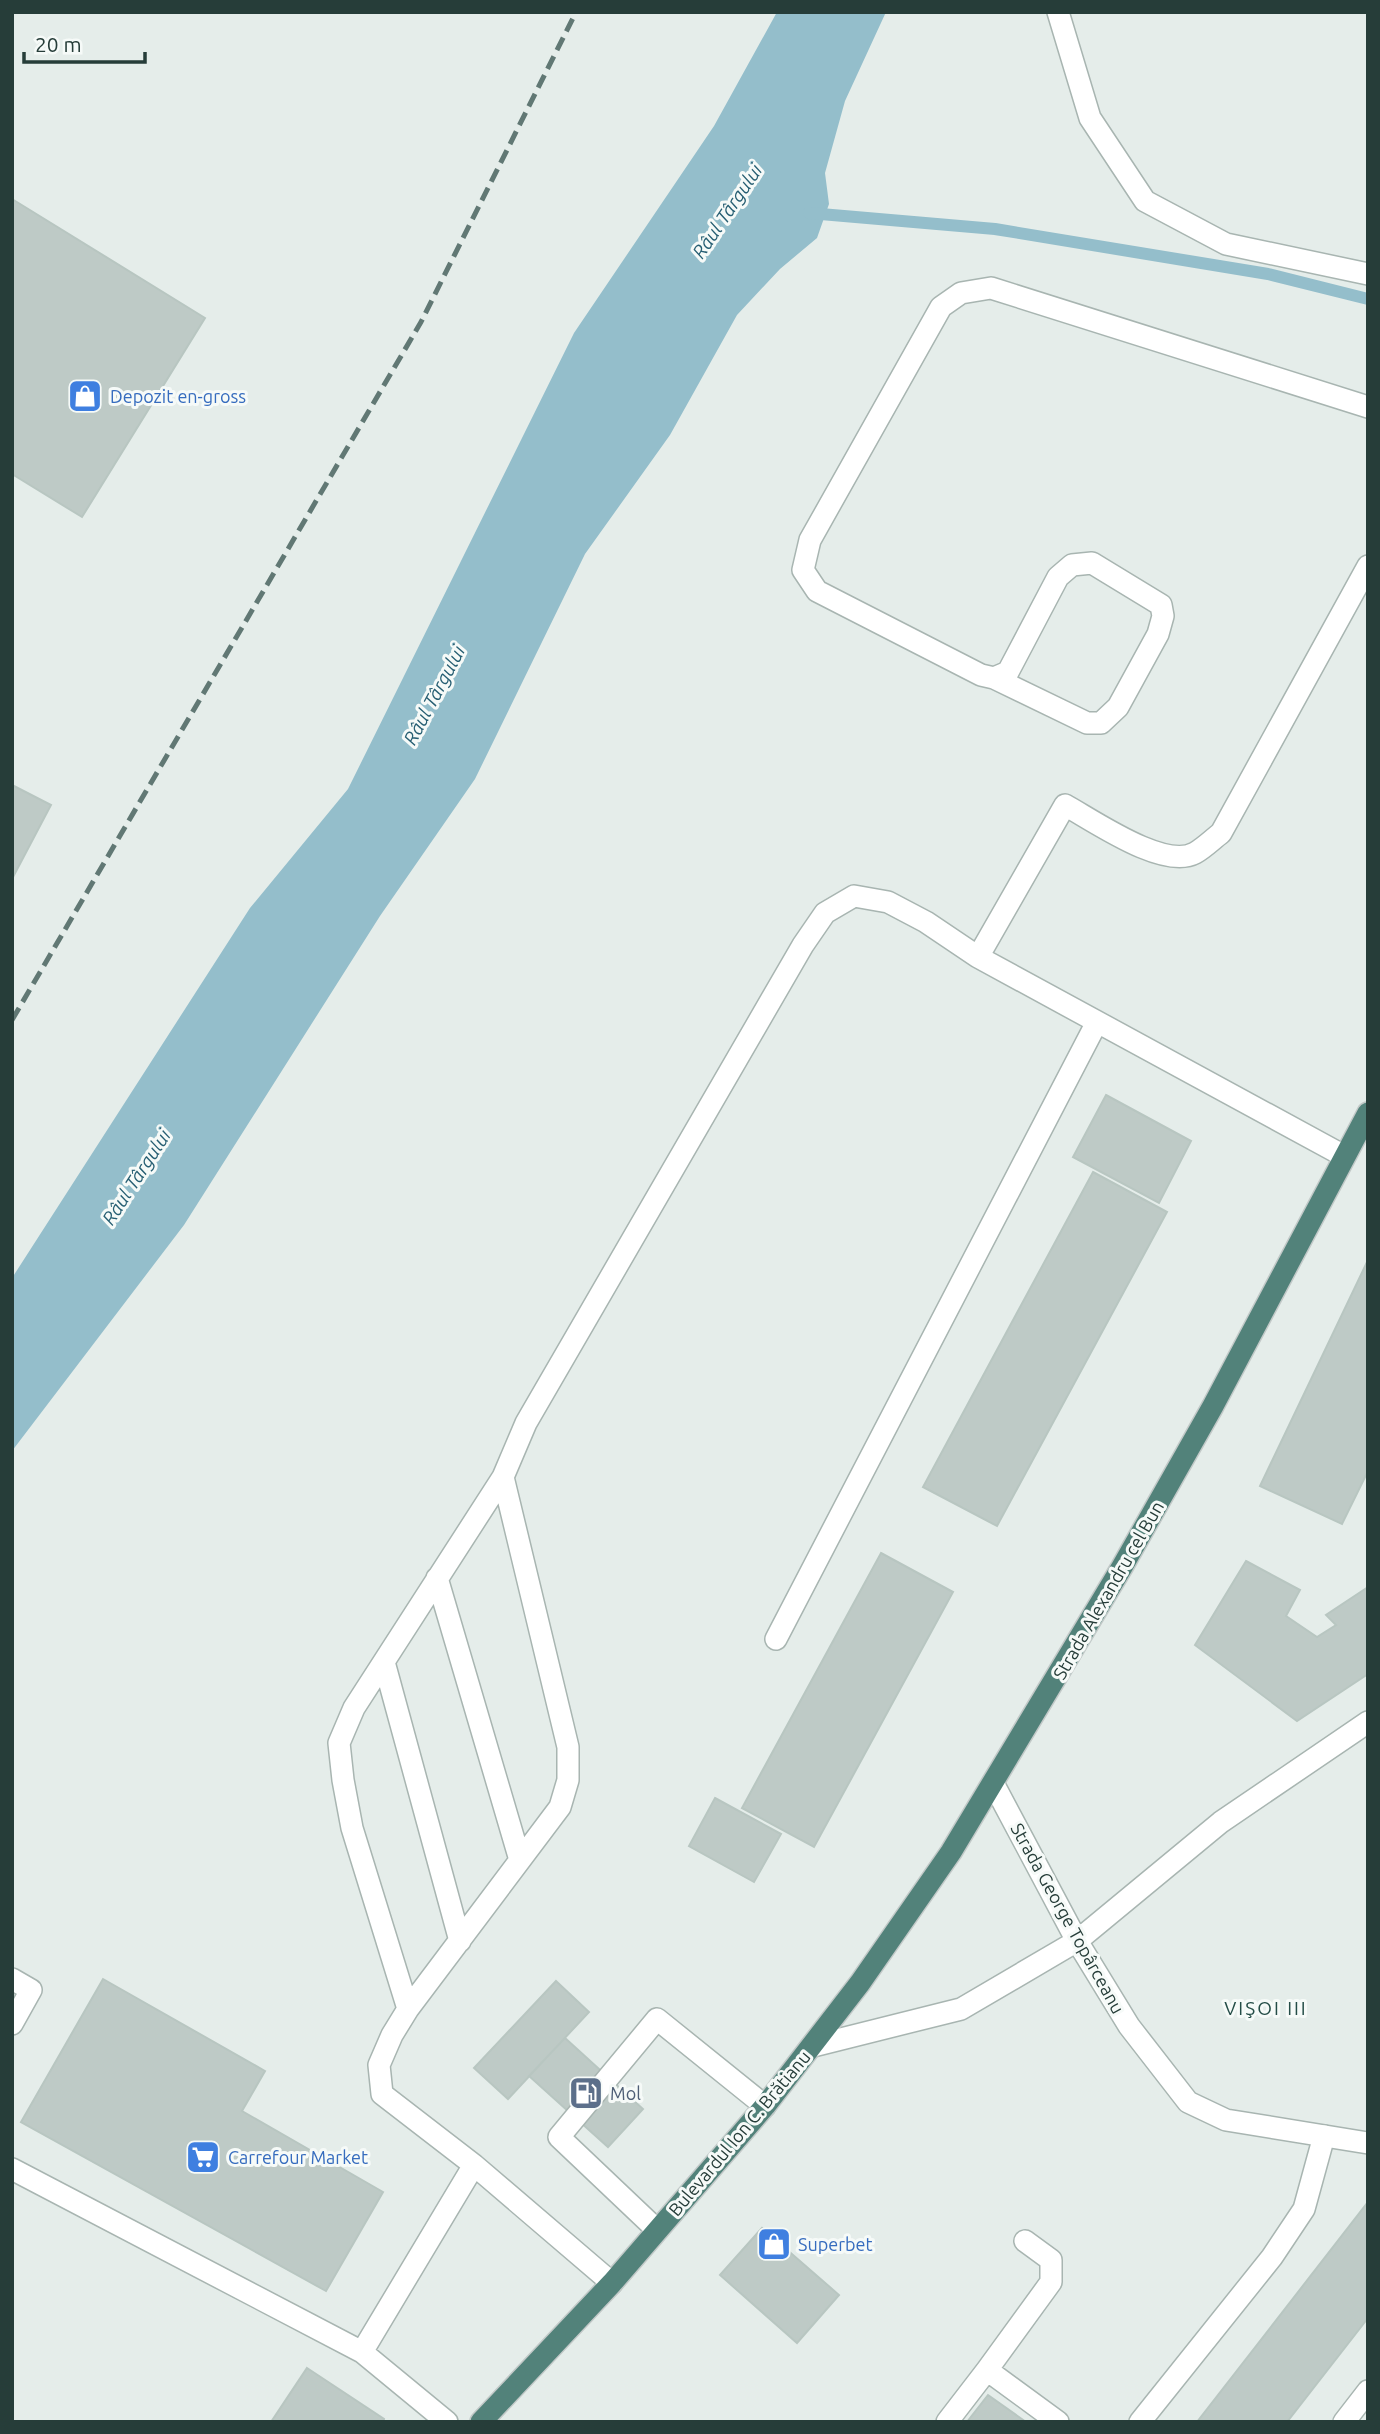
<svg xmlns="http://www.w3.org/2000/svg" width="1380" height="2434" font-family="Ubuntu,sans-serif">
  <rect width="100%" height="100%" fill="#e5edea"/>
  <path fill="#94becb" d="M777,12H886L845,101L825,173L829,204L817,238L780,269L737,315L670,435L585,554L475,779L380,916L184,1225L12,1451V1278L250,908L348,789L574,333L714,126Z"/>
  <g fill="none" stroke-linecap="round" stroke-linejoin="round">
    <path stroke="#94becb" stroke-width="12" d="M809,213L995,229L1268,274L1368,299"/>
  </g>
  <path fill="#becac6" stroke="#b8c6c1" stroke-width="2" d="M12,199L205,318L82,517L12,474Z
    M12,785L51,805L12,879Z
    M1106,1095L1191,1141L1159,1203L1073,1157Z
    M1093,1172L1167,1212L997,1526L923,1487Z
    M1368,1260V1471L1342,1524L1260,1486Z
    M881,1553L953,1592L814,1847L742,1808Z
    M1246,1561L1300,1590L1286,1616L1317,1637L1336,1625L1326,1615L1368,1587V1674L1297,1721L1195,1645Z
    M715,1798L781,1834L754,1882L689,1846Z
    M103,1979L265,2071L242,2111L383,2192L326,2291L21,2122Z
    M556,1981L589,2012L508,2099L474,2068Z
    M565,2038L643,2109L608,2147L529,2076Z
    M1368,2202V2318L1287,2422H1197Z
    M762,2228L839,2295L797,2343L720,2275Z
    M307,2368L384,2419L383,2422H271Z
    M988,2395L1026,2422H967Z"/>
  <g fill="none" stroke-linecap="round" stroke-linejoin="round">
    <g stroke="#a8b5b1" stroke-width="24">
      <path id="service" d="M1058,12L1090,118L1145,201L1226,244L1368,274
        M994,678L1087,723H1101L1118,707L1158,634L1163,616L1161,605L1092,563L1072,565L1058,577L1008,672L994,678L981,675L817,591L803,570L810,540L941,307L961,293L991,288L1368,407
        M1344,1156L978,957L1065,805C1094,821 1164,870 1195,853C1204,848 1213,839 1221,833L1368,566
        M437,1578L520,1860
        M776,1639L1097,1022
        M384,1662L460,1941
        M12,1979L31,1990L12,2024
        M408,2009L352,1828L343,1780L339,1743L354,1708L503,1477
        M12,2169L362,2352L447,2422
        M657,2230L559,2137L657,2019L765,2106
        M612,2283L474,2165L382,2094L379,2065L392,2035L408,2009L560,1807L568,1780V1747L503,1477L526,1423L803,945L825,913L854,896L888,902L926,922L978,957
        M362,2352L474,2165
        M987,2370L1051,2282V2260L1025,2241
        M947,2422L987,2370L1058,2422
        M1140,2422L1272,2257L1304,2209L1324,2136
        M1344,2422L1368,2391"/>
    </g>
    <g stroke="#a8b5b1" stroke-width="24">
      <path id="minor" d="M993,1783L1077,1941L1129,2026L1188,2102L1226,2120L1368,2143
        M813,2046L961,2009L1077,1941L1221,1822L1368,1722"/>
    </g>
    <g stroke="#c2c9c8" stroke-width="24">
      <path id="trunk" d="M481,2422L612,2283L765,2106L860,1983L951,1852L1122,1567L1213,1406L1368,1113"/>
    </g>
    <use href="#service" stroke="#fff" stroke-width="21"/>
    <use href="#minor" stroke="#fff" stroke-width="21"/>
    <use href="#trunk" stroke="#52827a" stroke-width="21"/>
    <path stroke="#617874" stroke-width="5" stroke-dasharray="14 7" stroke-linecap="butt" d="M12,1020L421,322L576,12"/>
  </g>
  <defs>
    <g id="shop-square" transform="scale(1.75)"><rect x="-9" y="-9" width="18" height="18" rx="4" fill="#3f7fe0" stroke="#f6faf8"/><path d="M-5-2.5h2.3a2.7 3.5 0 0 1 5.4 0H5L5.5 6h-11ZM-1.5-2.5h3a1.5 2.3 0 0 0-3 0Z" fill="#fff"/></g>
    <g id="fuel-square" transform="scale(1.75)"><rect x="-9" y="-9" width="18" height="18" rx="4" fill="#5c6f8a" stroke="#f6faf8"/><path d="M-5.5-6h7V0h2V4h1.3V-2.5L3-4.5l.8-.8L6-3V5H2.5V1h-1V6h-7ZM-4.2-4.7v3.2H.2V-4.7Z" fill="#fff"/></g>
    <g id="supermarket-square" transform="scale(1.75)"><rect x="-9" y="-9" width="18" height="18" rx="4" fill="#3f7fe0" stroke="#f6faf8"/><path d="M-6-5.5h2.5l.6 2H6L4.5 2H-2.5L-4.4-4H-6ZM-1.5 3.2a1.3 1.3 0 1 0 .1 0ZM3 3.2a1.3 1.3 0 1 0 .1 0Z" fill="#fff"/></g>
  </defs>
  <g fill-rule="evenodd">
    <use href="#shop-square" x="85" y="396"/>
    <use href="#fuel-square" x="586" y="2093"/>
    <use href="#supermarket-square" x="203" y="2157"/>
    <use href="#shop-square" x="774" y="2244"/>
  </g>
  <g text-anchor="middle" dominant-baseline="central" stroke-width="6" stroke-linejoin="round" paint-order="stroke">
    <g font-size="18" fill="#366cbe" stroke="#f6faf8" text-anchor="start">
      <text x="110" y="396">Depozit en-gross</text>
      <text x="228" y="2157">Carrefour Market</text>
      <text x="798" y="2244">Superbet</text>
    </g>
    <g font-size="18" fill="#263d39" stroke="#f6faf8">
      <text transform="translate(1108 1590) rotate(-60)">Strada Alexandru cel Bun</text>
      <text transform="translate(1068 1918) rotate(61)">Strada George Topârceanu</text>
      <text transform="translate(739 2133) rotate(-50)">Bulevardul Ion C. Brătianu</text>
    </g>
    <g font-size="18" fill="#4e5e75" stroke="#f6faf8" text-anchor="start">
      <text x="610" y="2093">Mol</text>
    </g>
    <g font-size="19" font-style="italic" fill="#275f73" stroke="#f6faf8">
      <text transform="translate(727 211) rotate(-56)">Râul Târgului</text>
      <text transform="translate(434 695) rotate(-62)">Râul Târgului</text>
      <text transform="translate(136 1177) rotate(-57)">Râul Târgului</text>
    </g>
    <g font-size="19" letter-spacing="2" fill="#244d47" stroke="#f6faf8">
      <text x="1266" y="2008">VIŞOI III</text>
    </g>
  </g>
  <rect width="1380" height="2434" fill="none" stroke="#263d39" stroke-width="28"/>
  <path d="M24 52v10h121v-10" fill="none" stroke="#263d39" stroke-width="3.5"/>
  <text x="35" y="52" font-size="21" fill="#263d39" stroke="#f6faf8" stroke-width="5" paint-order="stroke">20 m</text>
</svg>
